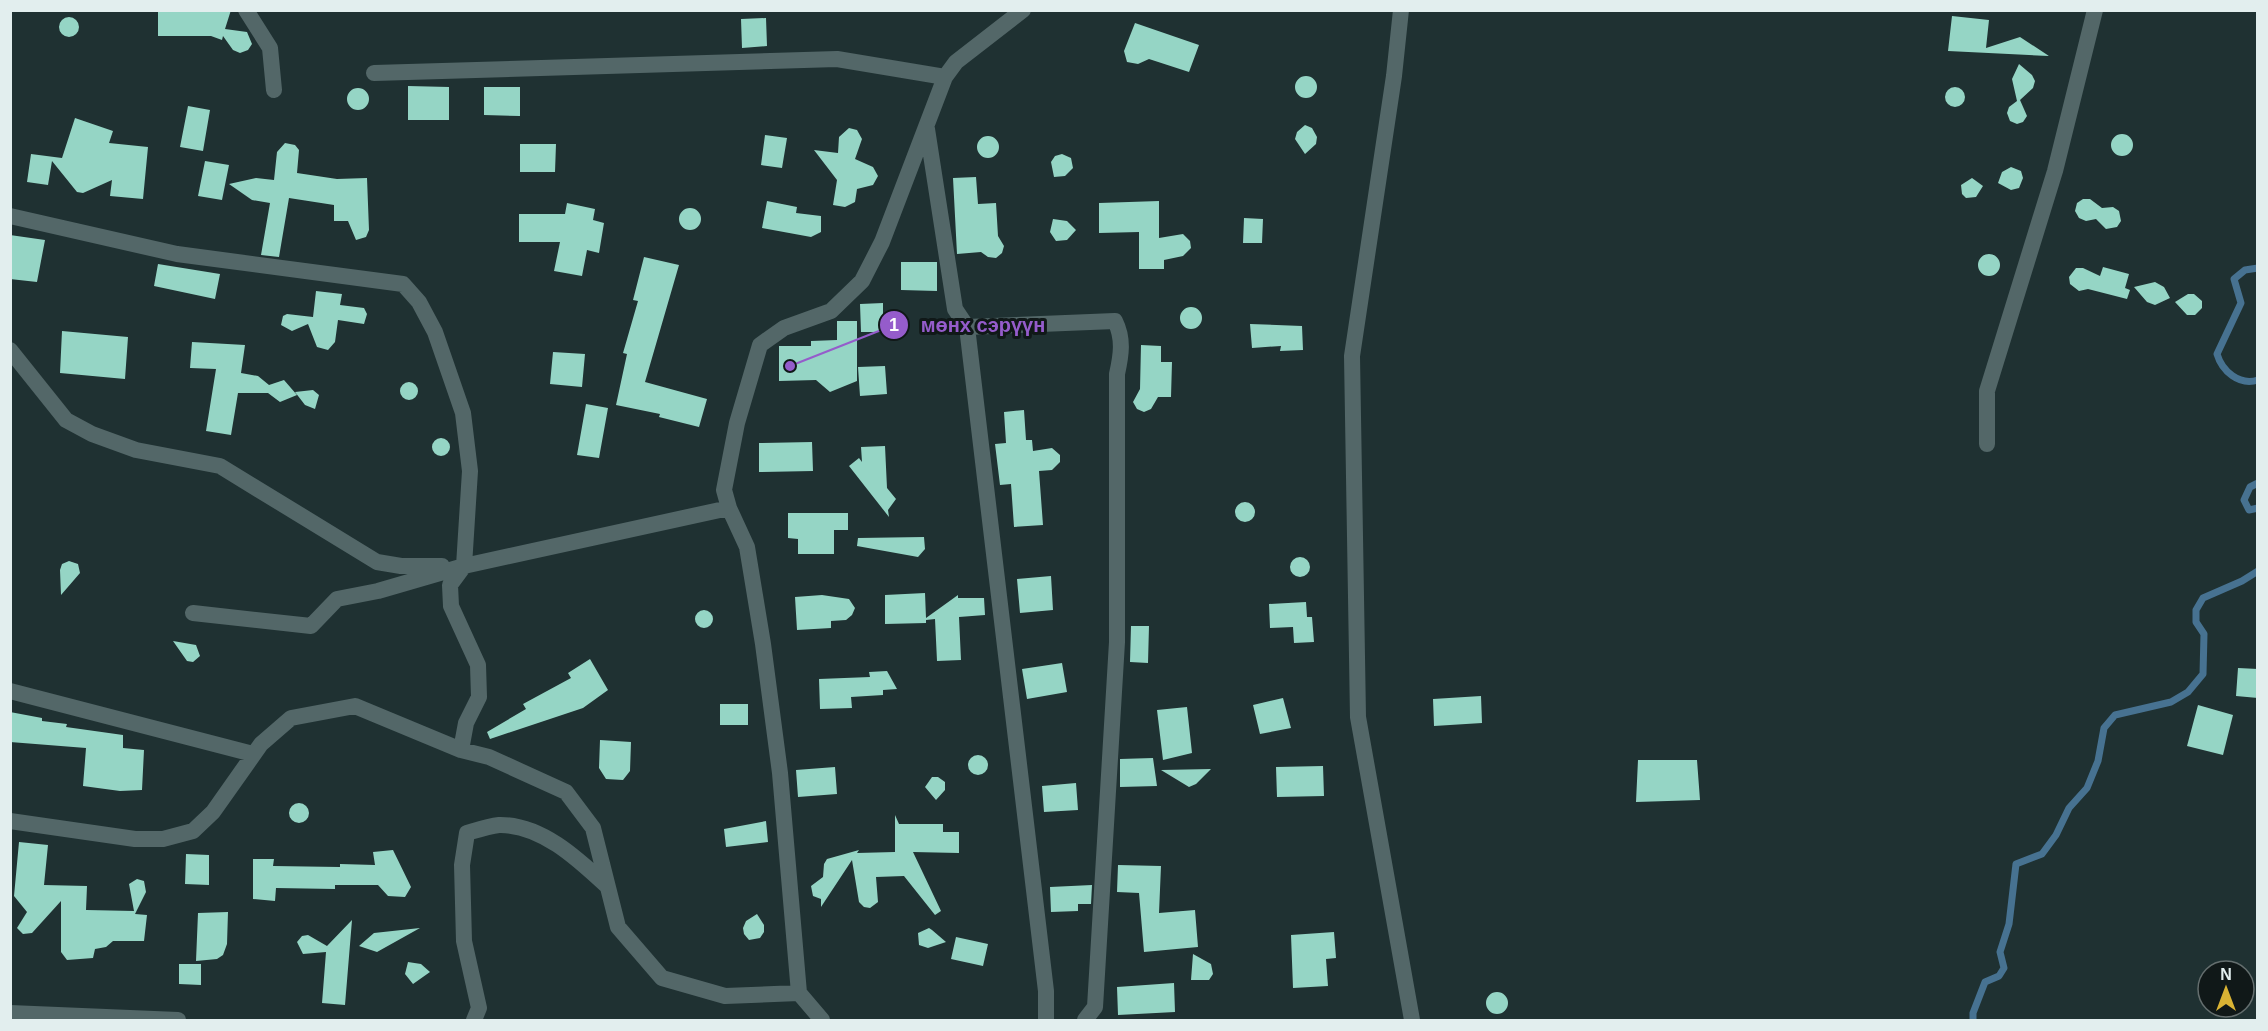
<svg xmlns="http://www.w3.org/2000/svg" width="2268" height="1031" font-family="Helvetica,sans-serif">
  <rect width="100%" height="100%" fill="#1f3132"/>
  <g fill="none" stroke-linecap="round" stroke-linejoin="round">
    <path stroke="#477291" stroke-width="7" d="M2258,268L2245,270L2234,279L2241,303L2217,354C2222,371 2239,386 2258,380
      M2258,483L2250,487L2244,500L2249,510L2258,508
      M1973,1020V1013L1985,982L1999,976L2004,968L2000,952L2009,924L2016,864L2042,854L2056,835L2069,808L2087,788L2098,761L2104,728L2115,715L2171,702L2188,692L2203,674L2204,634L2196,622V610L2203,598L2242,581L2258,571"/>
  </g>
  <path fill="#95d5c5" d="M158,10H231L225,29L247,32L252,44L248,50L240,53L233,50L223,36L222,40L211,36H158Z
    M1952,16L1989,20L1986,48L2020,37L2049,56L1948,51Z
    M59 27a10 10 0 1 1 20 0a10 10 0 1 1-20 0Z
    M766,18L767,46L742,48L741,19Z
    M1135,23L1199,45L1189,72L1149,59L1138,64L1127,62L1124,51Z
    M2019,64L2032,75L2035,81L2033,88L2020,100L2027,116L2023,122L2017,124L2010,121L2007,113L2009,107L2017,101L2012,79Z
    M1295 87a11 11 0 1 1 22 0a11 11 0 1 1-22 0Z
    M408,86L449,87V120H408Z
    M1945 97a10 10 0 1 1 20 0a10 10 0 1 1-20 0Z
    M484,87H520V116L484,115Z
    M347 99a11 11 0 1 1 22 0a11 11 0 1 1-22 0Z
    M188,106L210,110L203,151L180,147Z
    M75,118L113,131L109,143L148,147L143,199L110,196L112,180L83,193L77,192L52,161L48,185L27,182L31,154L62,158Z
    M1305,125L1312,128L1317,137L1316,144L1305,154L1295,139L1297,132Z
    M849,128L857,130L862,139L855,159L873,167L878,176L873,185L857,189L855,202L845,207L833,205L837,180L814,150L838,153L839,137Z
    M2111 145a11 11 0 1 1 22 0a11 11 0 1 1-22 0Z
    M765,135L787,138L782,168L761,165Z
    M977 147a11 11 0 1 1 22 0a11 11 0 1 1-22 0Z
    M285,143L295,145L299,150L297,173L337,179L367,178L369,230L366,237L356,240L348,221H334V205L289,198L279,257L261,255L270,203L252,200L229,184L256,178L274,180L277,152Z
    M520,144H556L555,172H520Z
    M1062,154L1071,158L1073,168L1065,176L1054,177L1051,162L1055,156Z
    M205,161L229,165L222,200L198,196Z
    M2011,167L2021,171L2023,178L2019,188L2011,190L1998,183L2002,172Z
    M976,177L978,204L996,203L998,236L1004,246L1002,253L996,258L988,257L981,252L957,254L953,178Z
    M1972,178L1983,186L1976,197L1966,198L1962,194L1961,185Z
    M2090,199L2102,208L2113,207L2119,211L2121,221L2117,227L2106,229L2096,219L2086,221L2079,218L2075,211L2077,203L2083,199Z
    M767,201L797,207L796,213L821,216V232L811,237L762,228Z
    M1159,201V238L1183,234L1190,241L1191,248L1183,256L1164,260V269H1139V232L1099,233V203Z
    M567,203L595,209L593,220L604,223L599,253L587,250L582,276L554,271L560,242H519V214H565Z
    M679 219a11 11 0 1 1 22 0a11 11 0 1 1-22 0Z
    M1244,218L1263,219L1262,243H1243Z
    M1053,219L1067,221L1076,230L1067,240L1056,241L1050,232Z
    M10,235L45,240L37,282L10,279Z
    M1978 265a11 11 0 1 1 22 0a11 11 0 1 1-22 0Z
    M644,257L679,265L645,382L707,399L699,427L659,417L660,414L616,405L627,354L623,353L638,301L633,300Z
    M901,262H937V291L901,290Z
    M158,264L220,274L215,299L154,286Z
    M2103,267L2129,274L2125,288L2130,290L2127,299L2088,289L2079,291L2070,284L2069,277L2076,268H2083L2100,276Z
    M2155,282L2164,287L2170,298L2155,305L2147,302L2134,287Z
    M316,291L342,294L340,305L364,308L367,314L364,324L338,320L335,342L328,350L317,347L308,324L292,331L281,325L283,316L287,314L313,317Z
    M2188,294H2194L2202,301V308L2195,315H2187L2175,302Z
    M883,303V332H861L860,304Z
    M1180 318a11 11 0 1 1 22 0a11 11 0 1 1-22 0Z
    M837,321H857V381L830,392L816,380L779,381V346H811V341L837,340Z
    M1250,324L1302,326L1303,350L1280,351L1281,346L1252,348Z
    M62,331L128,337L125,379L60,373Z
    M192,342L245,345L241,373L258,376L269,385L284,380L297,395L280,402L268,393H238L231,435L206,431L216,369L190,368Z
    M1141,345L1161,346V362H1172L1171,397H1158L1151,409L1144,412L1137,409L1133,402L1140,389Z
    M553,352L585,354L582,387L550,384Z
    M885,366L887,394L860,396L858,367Z
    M400 391a9 9 0 1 1 18 0a9 9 0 1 1-18 0Z
    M313,390L319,395L315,409L305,405L295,392Z
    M586,404L608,408L599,458L577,455Z
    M1024,410L1026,440H1032L1033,451L1052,448L1060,455V462L1052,470L1039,471L1043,525L1014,527L1011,484L1000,485L995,444L1006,443L1004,412Z
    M432 447a9 9 0 1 1 18 0a9 9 0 1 1-18 0Z
    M812,442L813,471L759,472V443Z
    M885,446L887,488L896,499L888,510L889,517L849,466L859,458L862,462L861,447Z
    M1235 512a10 10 0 1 1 20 0a10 10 0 1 1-20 0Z
    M788,513H848V530H834V554H798V539L788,538Z
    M924,537L925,549L918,557L857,546L858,538Z
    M1290 567a10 10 0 1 1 20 0a10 10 0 1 1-20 0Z
    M69,561L78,564L80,573L61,595L60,570L62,564Z
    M1051,576L1053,610L1020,613L1017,579Z
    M925,593L926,618L958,595V598H984L985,615L959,617L961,660L937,661L935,619L926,620V623L885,624V595Z
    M822,595L849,599L855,608L852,615L846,620L831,621V628L797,630L795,597Z
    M1306,602L1307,617H1312L1314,642L1294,643L1293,627L1270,628L1269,604Z
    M695 619a9 9 0 1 1 18 0a9 9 0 1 1-18 0Z
    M1131,626H1149L1148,663L1130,662Z
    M173,641L196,645L200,656L193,662L187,661Z
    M590,659L608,690L583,708L490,739L487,732L526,709L523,704L571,678L568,673Z
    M1062,663L1067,692L1027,699L1022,669Z
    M2238,668L2258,669V698L2236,696Z
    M887,671L897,689L883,690V695L851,697L852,708L820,709L819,679L870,677L869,672Z
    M1481,696L1482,723L1434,726L1433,699Z
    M1283,698L1291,728L1260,734L1253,705Z
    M720,704H748V725H720Z
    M2198,705L2233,715L2223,755L2187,746Z
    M1187,707L1192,753L1163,760L1157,710Z
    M10,712L42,718V721L67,724L66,727L123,735V748L144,750L142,790L120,791L83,786L86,748L10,742Z
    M600,740L631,742L630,771L623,780L606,779L599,768Z
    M968 765a10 10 0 1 1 20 0a10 10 0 1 1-20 0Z
    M1153,758L1157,786L1120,787V759Z
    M1638,760H1697L1700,800L1636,802Z
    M1323,766L1324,796L1277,797L1276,767Z
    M835,767L837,794L798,797L796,770Z
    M1211,769L1196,784L1189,787L1161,770Z
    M932,777H938L945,782V790L936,800L925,787Z
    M1076,783L1078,810L1044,812L1042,786Z
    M289 813a10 10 0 1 1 20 0a10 10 0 1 1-20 0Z
    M895,815L899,824H943V832H959V853L913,852L941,911L935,915L904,876L876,877L878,902L870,908L864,907L859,902L852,860L821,907V899L813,896L811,886L823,877L824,864L827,859L859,850L857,853L895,852Z
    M766,821L768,842L726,847L724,829Z
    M19,842L48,845L44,885L87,886L86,910L134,911L129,884L137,879L144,881L146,892L135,914L147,915L144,941H113L106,947L95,949L93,958L67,960L61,952V901L32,933L23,934L17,928L27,912L14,896Z
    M393,850L411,887L405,897L388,896L378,885H335V889L276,888L275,901L253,899V859H274L273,866L340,867V864L375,865L373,852Z
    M186,854L209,855V885L185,884Z
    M1118,865L1161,866L1159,913L1195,910L1198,947L1144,952L1139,893L1117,892Z
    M1092,885L1091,904H1078V911L1051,912L1050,887Z
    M228,912L227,944L223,955L217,959L196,961L198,913Z
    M757,914L764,925V932L760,938L749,940L744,934L743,928L746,921Z
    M352,920L345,1005L322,1003L326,952L303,954L297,942L302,936L308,935L327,946Z
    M420,928L377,952L359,946L374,933Z
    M929,928L932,930L946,942L928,948L919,945L918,933Z
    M1334,932L1336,958L1326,959L1328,986L1293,988L1291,935Z
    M956,937L988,944L983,966L951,959Z
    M1193,954L1211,964L1213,974L1209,980H1191Z
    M408,962L421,964L430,972L413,984L405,974Z
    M179,964H201V985L179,984Z
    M1174,983L1175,1012L1118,1015L1117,987Z
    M1486 1003a11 11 0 1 1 22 0a11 11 0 1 1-22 0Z"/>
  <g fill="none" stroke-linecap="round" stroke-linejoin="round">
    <path stroke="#536768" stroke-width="16" d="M246,10L270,48L274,90
      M1401,10L1394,76L1352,356L1358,717L1412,1020
      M374,73L837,59L945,77
      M927,129L955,309L967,327L1046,991V1020
      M10,216L177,254L403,284L419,302L435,332L463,413L470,471L464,566L450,585L451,606L478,665L479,697L466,723L461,750
      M967,327L1115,321C1124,339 1121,356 1117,374V642L1095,1007L1085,1020
      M10,350L66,420L92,434L136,450L220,466L377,562L401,566H442
      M1987,444V391L2055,171L2095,10
      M729,508L747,547L763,644L780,773L799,993
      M193,613L311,626L337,599L378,591L464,566L729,508L724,490L737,423L760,345L784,328L831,311L862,281L882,242L945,77L956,62L1023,10
      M10,691L253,754
      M10,821L135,839H163L193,831L213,812L261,744L291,718L355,706L461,750L489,757L566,792L593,828L618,927L662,978L725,996L799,993L822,1020
      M10,1013L178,1020
      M474,1020L479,1008L464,941L462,865L467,833C477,830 489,826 499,825C541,824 578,859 607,886"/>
  </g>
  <path fill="none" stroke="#955ccb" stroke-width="2" d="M790 366L894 325"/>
  <g fill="#955ccb" stroke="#101818" stroke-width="2">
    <circle cx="790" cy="366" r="6"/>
    <circle cx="894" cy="325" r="15"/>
  </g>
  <g font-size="18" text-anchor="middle" font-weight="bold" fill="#fff">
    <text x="894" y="331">1</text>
  </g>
  <g font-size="20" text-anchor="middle" font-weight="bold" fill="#955ccb" stroke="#101818" stroke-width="6" stroke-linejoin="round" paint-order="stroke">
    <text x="983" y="332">мөнх сэрүүн</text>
  </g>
  <rect width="2268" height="1031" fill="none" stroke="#e2eeee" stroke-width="24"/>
  <g transform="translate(2226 989)"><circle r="28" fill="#101818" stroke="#646e6e" stroke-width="1.5"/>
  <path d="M0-4.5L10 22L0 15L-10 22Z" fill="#d9b334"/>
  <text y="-9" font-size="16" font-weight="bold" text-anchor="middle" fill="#e2eeee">N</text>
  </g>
</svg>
